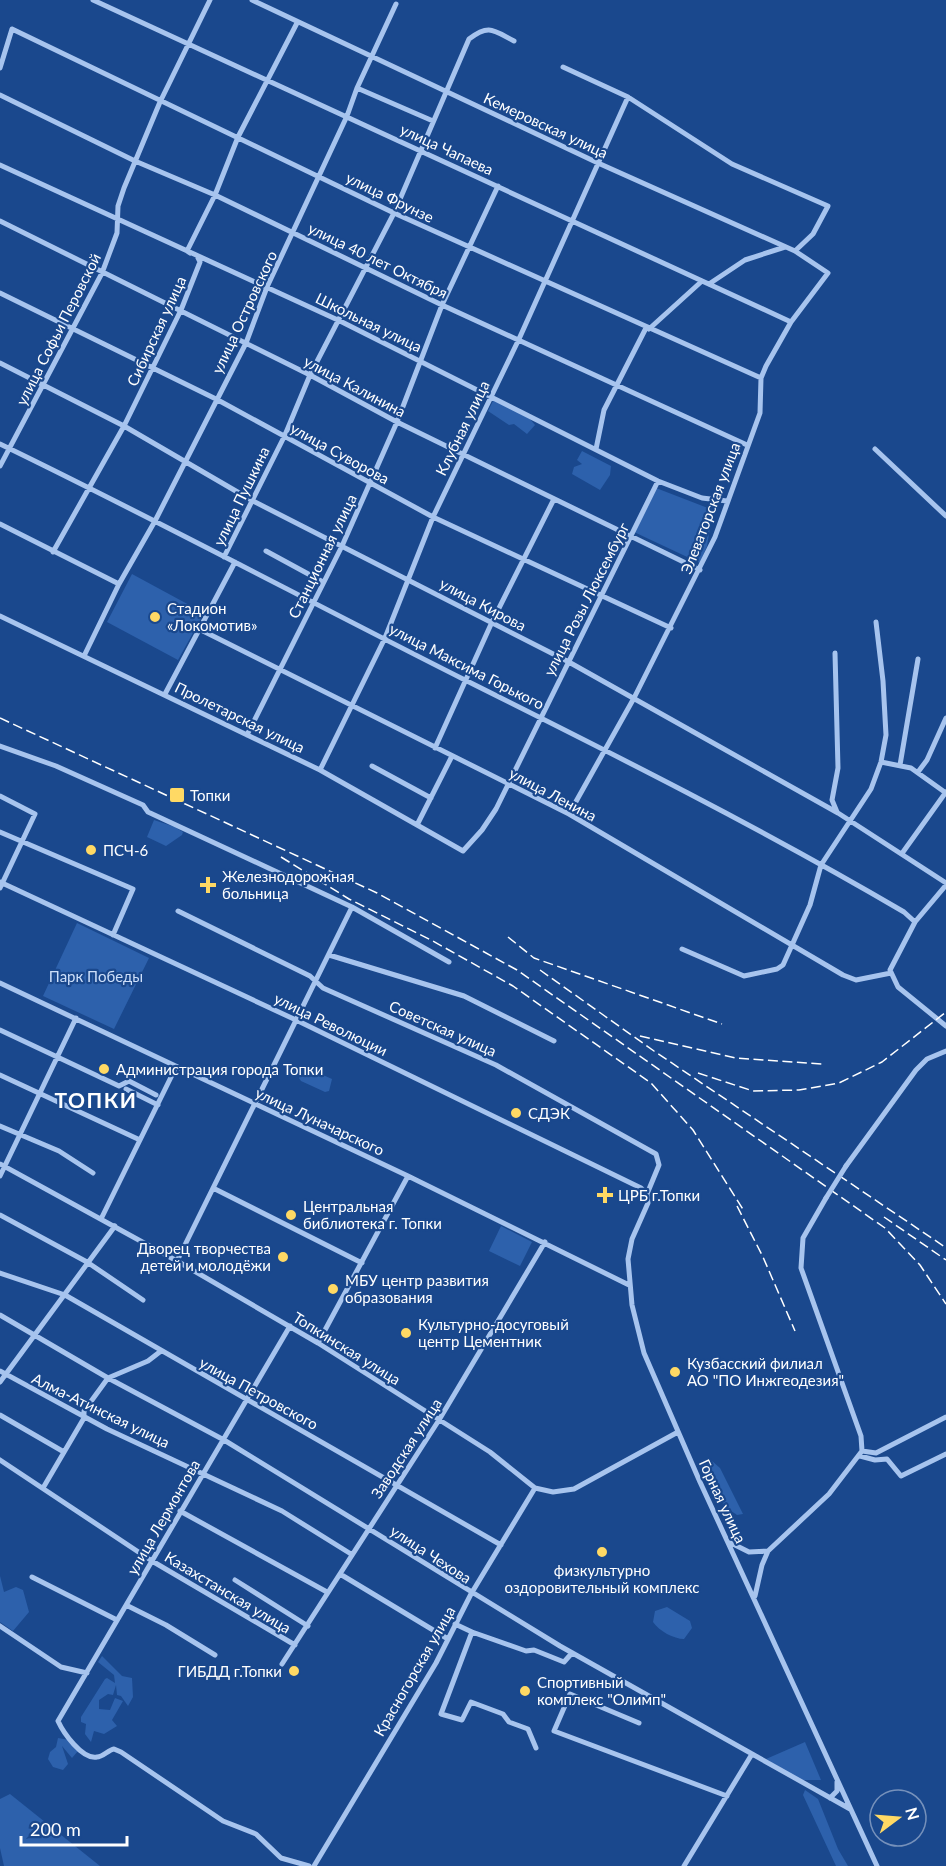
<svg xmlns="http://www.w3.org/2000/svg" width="946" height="1866" font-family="Lato,sans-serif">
  <rect width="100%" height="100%" fill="#1a488d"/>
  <path fill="#2d61ac" d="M494,399L530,419L535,425L527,434L514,424L509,425L488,411Z
    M582,451L611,466L610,475L600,490L572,474L574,467L582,464L577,460Z
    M656,488L713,510L707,546L700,563L634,532Z
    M132,574L204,613L178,660L107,622Z
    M154,820L175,827L183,832L182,835L166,846L147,837Z
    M77,923L149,958L114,1029L43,996Z
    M305,1067L332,1079L329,1091L325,1092L301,1081L299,1078Z
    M501,1226L532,1242L520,1266L489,1251Z
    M712,1461L720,1468L743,1514L737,1515C735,1513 732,1512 729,1510C719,1501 711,1478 708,1465Z
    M0,1576L4,1592L16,1587L23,1590L29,1612L13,1631L0,1622Z
    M667,1607L690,1621L692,1628L684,1639C674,1639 659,1631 653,1622L655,1611Z
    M102,1656L122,1676L132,1678L133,1697L128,1706L121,1696L117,1695L116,1685L113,1695L108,1694L99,1700V1709L110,1710L115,1698L123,1701L112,1720L117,1726L104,1734L94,1731L91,1742L85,1734L86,1724L81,1722V1717L105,1679L107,1678L115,1683L114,1675L98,1662Z
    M58,1738L69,1740L78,1751L72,1758L62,1746L68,1764L63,1770L53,1767L48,1759L50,1752L56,1747Z
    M805,1742L821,1780H801L766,1759Z
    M805,1790L818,1799L838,1849L848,1866H836L803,1795Z
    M10,1794L100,1866H4L0,1848V1799Z"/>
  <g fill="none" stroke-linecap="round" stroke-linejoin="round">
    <path stroke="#a7c4ee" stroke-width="5" d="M93,0L791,322
      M252,0L598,163L795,251L828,273L791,322L766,366L761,378L760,413L715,537L634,698L569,814
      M563,67L628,97L732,164L828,206L813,234L795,251
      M0,68L12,29L394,213L761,378
      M357,88L433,121
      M0,95L135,161L215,195L442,305L747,445
      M0,165L340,321L658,481L702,498L727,501
      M0,221L310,375L397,422L700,570
      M190,253L187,251L215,195L238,137L297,23
      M709,284L745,260L785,247
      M0,293L216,399L433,517L671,628
      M649,329L702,281
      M0,363L124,426L253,501L567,661L838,813L946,883
      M0,444C157,520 310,602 465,680C613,754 761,828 904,912L915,922
      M596,449L604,410L646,328
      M875,449L946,516
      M0,466L102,273L117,233L118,206L124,188L160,102L210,0
      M0,524L119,584
      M266,551L323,582
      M53,552L124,426L181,310L200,262L198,258
      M224,557L285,435L310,375L394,213L469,39C489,24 493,30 514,41
      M0,616L320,770L463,851L482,830L496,809L658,481
      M199,629L569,814L843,975L856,980L891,973
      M835,653L838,768L832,800L837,812
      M84,656L119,584L155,521L246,343L267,287L347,116L357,88L396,4
      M165,694L235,562
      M247,735L342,546L397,422L442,305L498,186
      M0,746L56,766L143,805L148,812L352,907L449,962
      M435,748L492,622L554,499
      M881,762L911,768L946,793
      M900,765L918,659
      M372,766L431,798
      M320,770L385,638L433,517L519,339L628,97
      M918,772L927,760L946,718
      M0,796L35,814L0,888
      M417,825L452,756
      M0,832L133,889L113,935
      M903,852L946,792
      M0,882L296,1020L641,1188L647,1194
      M946,885L915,922L890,970L898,987L946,1026
      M178,911L310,976L323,988L496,1065L656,1154L659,1165L647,1194
      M682,949L744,976L777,969L783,965L810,905L821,865L871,789L881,762L886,735L883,681L876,622
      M329,955L464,996L554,1041
      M0,983L408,1176L629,1285
      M0,1030L119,1086L129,1081L156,1095
      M0,1075L140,1140
      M126,1089L158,1105
      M0,1126L59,1151L93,1173
      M0,1164L177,1261L318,1343L490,1452L535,1488L553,1492L574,1489L678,1432
      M846,1166L916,1070L927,1059L946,1051
      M0,1176L76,1018
      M213,1188L362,1263
      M647,1194L648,1203L632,1239L628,1259L632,1305L644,1353L700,1482L877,1866
      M0,1215L87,1262L143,1300
      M101,1219L176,1067
      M177,1261L352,907
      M0,1273L65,1295L501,1545
      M0,1315L108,1378L224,1440L560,1646L850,1809
      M290,1326L58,1721C63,1732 82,1760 97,1757C103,1757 108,1750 114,1749L121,1752L223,1821L256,1834L281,1858L309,1866
      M318,1343L408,1176
      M0,1371L107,1429L282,1511L351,1554
      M0,1382L115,1226
      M0,1415L64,1452
      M862,1451L876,1453L946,1417
      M860,1456L875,1460L887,1459L901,1476L946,1454
      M0,1460L152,1561L295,1645
      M43,1488L84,1418V1411L108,1378L148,1361L161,1351
      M180,1511L327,1592
      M731,1543L749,1552L768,1551
      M340,1574L448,1639
      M32,1577L117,1620
      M235,1580L308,1626
      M755,1596L762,1565L768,1551L829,1494L862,1451L861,1436L801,1268L803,1238L826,1198
      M126,1605L166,1625L215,1655
      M455,1624L472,1632L441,1714L462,1720L471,1702L503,1714L509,1722L528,1729L536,1748
      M0,1626L61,1667L87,1673
      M472,1632L526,1651L534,1650L564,1662L572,1653
      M282,1664L439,1420L545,1242
      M639,1723L570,1694L554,1731L727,1796
      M830,1798L837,1791V1782
      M314,1866L436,1663L471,1594L535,1488
      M684,1866L752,1754"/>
    <path stroke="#fff" stroke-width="1.5" stroke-dasharray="10 4.5" stroke-linecap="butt" d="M0,718L377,893L517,970L885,1228L920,1265L946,1304
      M281,857L349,899L431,940L513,986L651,1083L693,1130L744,1211
      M508,937L534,958L722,1024
      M540,970L654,1051L945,1247
      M640,1036L736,1058L822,1064
      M698,1073L753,1091L799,1090L839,1083L882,1062L946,1012
      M737,1206L763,1257L795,1331
      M884,1217L946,1260"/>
    <path stroke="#a7c4ee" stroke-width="5" d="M826,1198L846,1166"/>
  </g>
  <g fill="#ffd964" stroke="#1a488d" stroke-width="2">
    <circle cx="155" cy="617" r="6"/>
    <rect x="169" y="787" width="16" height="16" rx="3"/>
    <circle cx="91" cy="850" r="6"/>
    <path d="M205 876h6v6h6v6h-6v6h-6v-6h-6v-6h6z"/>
    <circle cx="104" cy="1069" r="6"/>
    <circle cx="516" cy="1113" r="6"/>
    <path d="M602 1186h6v6h6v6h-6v6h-6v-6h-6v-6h6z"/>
    <circle cx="291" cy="1215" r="6"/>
    <circle cx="283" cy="1257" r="6"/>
    <circle cx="333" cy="1289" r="6"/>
    <circle cx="406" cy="1333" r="6"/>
    <circle cx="675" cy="1372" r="6"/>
    <circle cx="602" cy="1552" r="6"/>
    <circle cx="294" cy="1671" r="6"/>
    <circle cx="525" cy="1691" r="6"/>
  </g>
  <g text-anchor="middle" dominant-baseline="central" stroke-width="4.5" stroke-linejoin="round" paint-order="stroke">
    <g font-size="15" fill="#fff" stroke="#1a488d">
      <text transform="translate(546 125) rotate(25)">Кемеровская улица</text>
      <text transform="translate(447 149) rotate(25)">улица Чапаева</text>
      <text transform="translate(390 197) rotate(26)">улица Фрунзе</text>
      <text transform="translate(378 260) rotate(26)">улица 40 лет Октября</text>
      <text transform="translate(244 312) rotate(-65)">улица Островского</text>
      <text transform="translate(369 322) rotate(26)">Школьная улица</text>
      <text transform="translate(58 329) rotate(-63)">улица Софьи Перовской</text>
      <text transform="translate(156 331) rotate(-65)">Сибирская улица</text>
      <text transform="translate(355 386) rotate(28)">улица Калинина</text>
      <text transform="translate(462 428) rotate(-64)">Клубная улица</text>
      <text transform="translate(340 453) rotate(29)">улица Суворова</text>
      <text transform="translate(241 496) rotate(-64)">улица Пушкина</text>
      <text transform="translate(710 508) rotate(-69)">Элеваторская улица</text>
      <text transform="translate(322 556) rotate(-64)">Станционная улица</text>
      <text transform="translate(586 599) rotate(-63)">улица Розы Люксембург</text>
      <text transform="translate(483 604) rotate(28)">улица Кирова</text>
      <text transform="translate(467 666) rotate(27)">улица Максима Горького</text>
      <text transform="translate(240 717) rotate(26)">Пролетарская улица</text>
      <text transform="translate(553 794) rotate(28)">улица Ленина</text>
      <text transform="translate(331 1024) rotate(26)">улица Революции</text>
      <text transform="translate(443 1028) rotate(24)">Советская улица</text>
      <text transform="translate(320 1121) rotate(25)">улица Луначарского</text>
      <text transform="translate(347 1348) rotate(32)">Топкинская улица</text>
      <text transform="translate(259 1393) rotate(29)">улица Петровского</text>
      <text transform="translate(101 1410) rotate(26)">Алма-Атинская улица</text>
      <text transform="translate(406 1448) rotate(-57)">Заводская улица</text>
      <text transform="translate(723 1501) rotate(65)">Горная улица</text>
      <text transform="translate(163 1517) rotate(-60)">улица Лермонтова</text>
      <text transform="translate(431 1554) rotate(33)">улица Чехова</text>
      <text transform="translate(228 1592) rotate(31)">Казахстанская улица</text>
      <text transform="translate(414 1671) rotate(-60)">Красногорская улица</text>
    </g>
    <g font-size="15" fill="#fff" stroke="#1a488d" text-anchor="start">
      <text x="167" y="608">Стадион<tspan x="167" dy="17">«Локомотив»</tspan></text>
      <text x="190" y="795">Топки</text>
      <text x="103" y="850">ПСЧ-6</text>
      <text x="222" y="876">Железнодорожная<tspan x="222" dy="17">больница</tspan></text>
      <text x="116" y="1069">Администрация города Топки</text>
      <text x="528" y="1113">СДЭК</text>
      <text x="618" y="1195">ЦРБ г.Топки</text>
      <text x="303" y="1206">Центральная<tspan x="303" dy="17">библиотека г. Топки</tspan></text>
      <text x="271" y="1248" text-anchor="end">Дворец творчества<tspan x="271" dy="17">детей и молодёжи</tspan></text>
      <text x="345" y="1280">МБУ центр развития<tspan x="345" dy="17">образования</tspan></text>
      <text x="418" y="1324">Культурно-досуговый<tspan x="418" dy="17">центр Цементник</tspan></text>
      <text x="687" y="1363">Кузбасский филиал<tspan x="687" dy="17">АО "ПО Инжгеодезия"</tspan></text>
      <text x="602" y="1570" text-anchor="middle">физкультурно<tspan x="602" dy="17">оздоровительный комплекс</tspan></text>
      <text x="282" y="1671" text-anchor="end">ГИБДД г.Топки</text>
      <text x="537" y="1682">Спортивный<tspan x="537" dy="17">комплекс "Олимп"</tspan></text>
    </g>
    <g font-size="15" fill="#cddffa" stroke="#1a488d">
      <text x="96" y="976">Парк Победы</text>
    </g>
    <g font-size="21" font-weight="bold" letter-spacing="1.5" fill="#fff" stroke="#1a488d">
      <text x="96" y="1099">ТОПКИ</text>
    </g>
  </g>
  <g transform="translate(898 1818) rotate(74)"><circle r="28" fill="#1a488d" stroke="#7691bb" stroke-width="1.5"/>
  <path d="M0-4.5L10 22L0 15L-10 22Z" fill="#ffd964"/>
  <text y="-9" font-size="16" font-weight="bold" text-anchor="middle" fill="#ffffff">N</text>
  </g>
  <path d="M21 1836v9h106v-9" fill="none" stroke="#ffffff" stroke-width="3"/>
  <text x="30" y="1836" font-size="18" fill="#ffffff" stroke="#1a488d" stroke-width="4.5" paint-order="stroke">200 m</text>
</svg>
